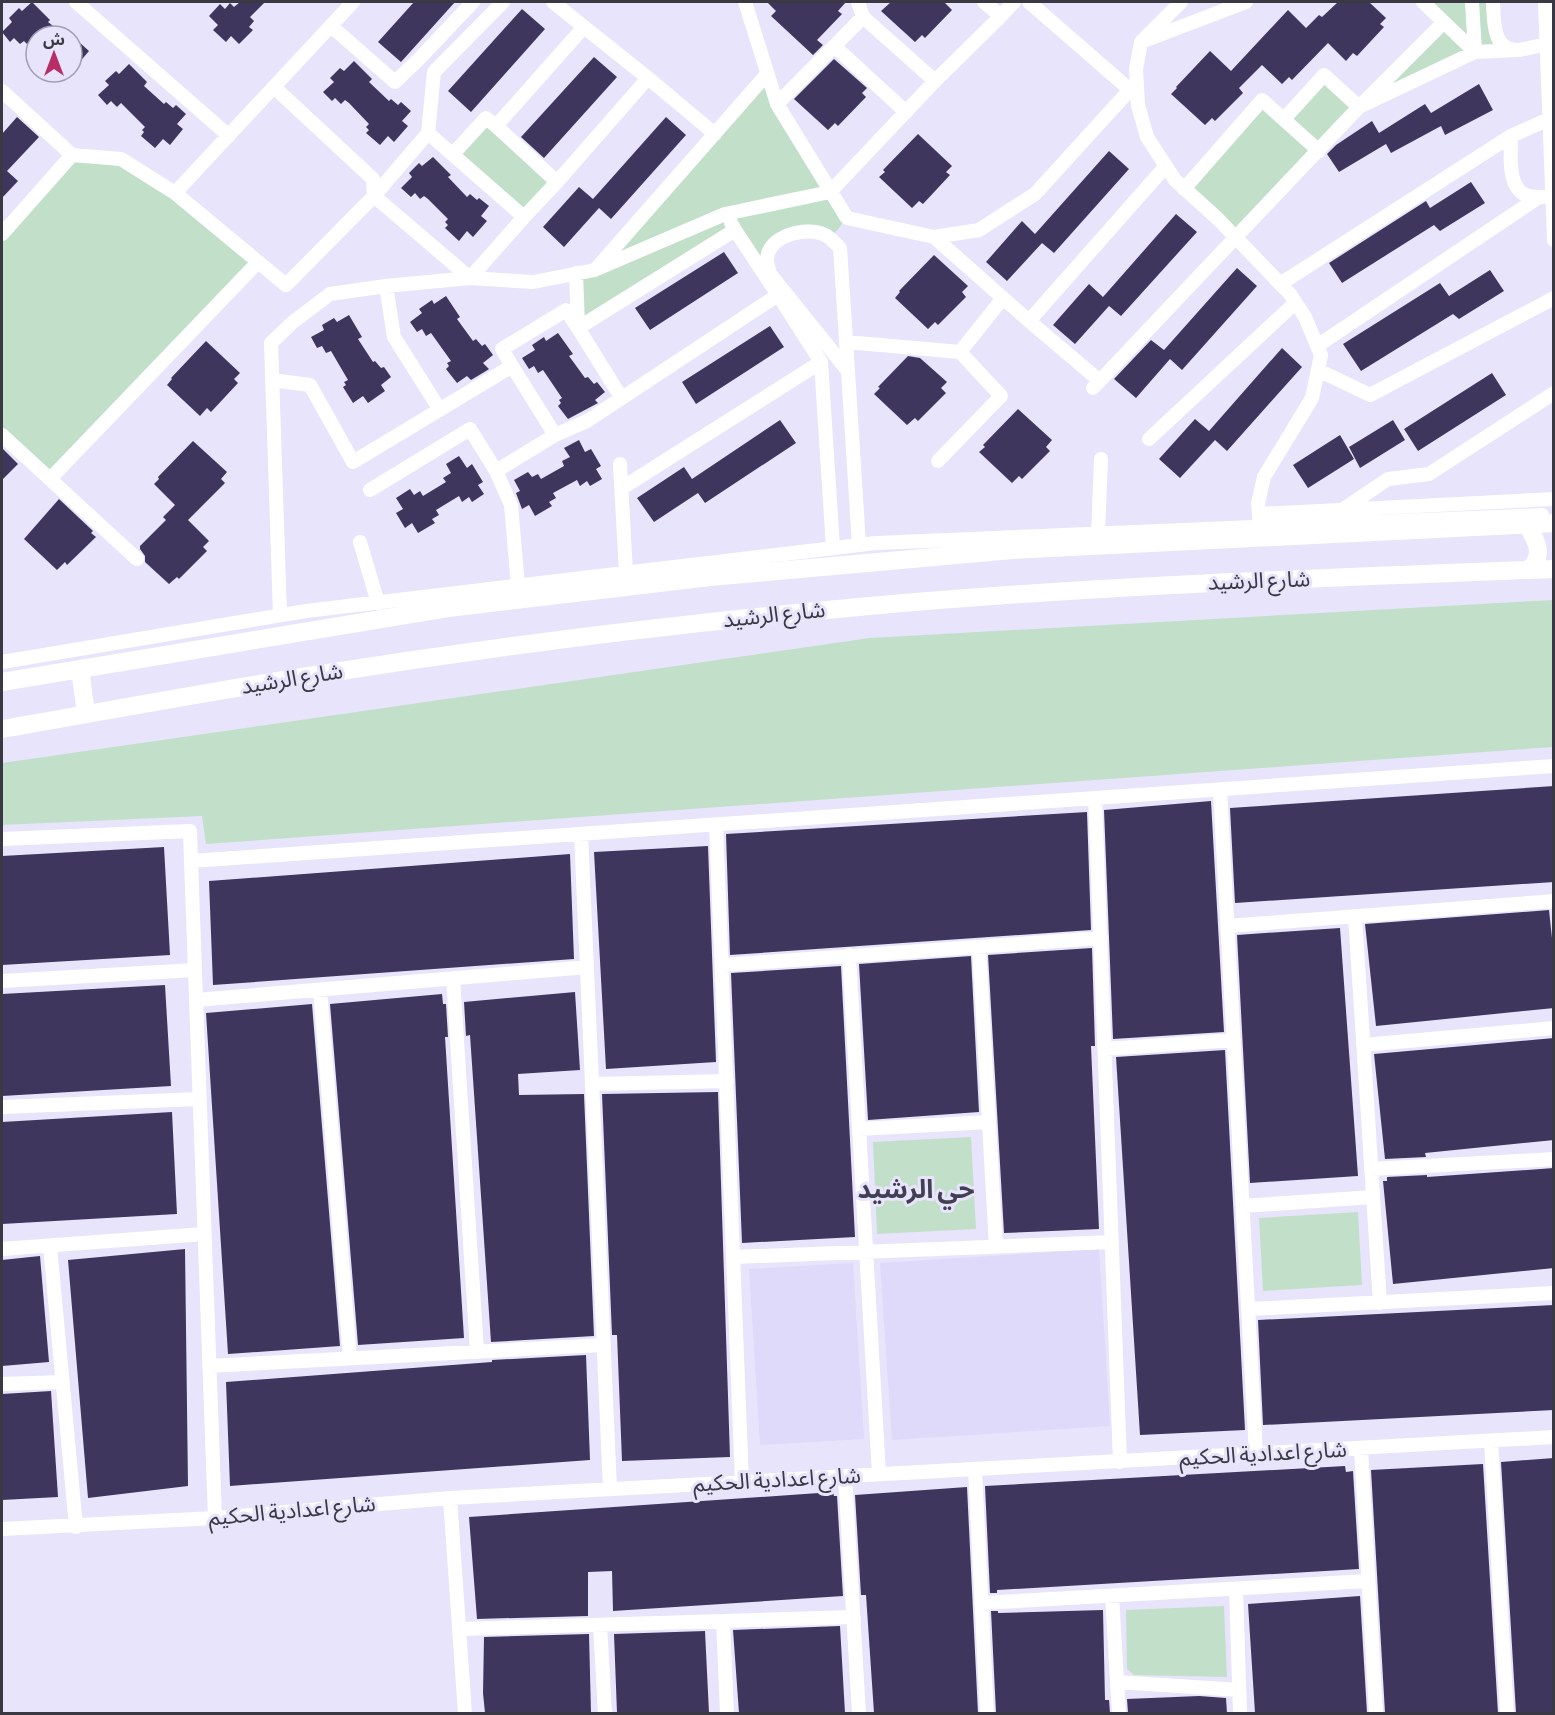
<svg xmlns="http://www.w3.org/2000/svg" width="1555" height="1715" font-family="'Alegreya Sans','Noto Sans Arabic',sans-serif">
  <rect width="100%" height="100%" fill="#e8e4fc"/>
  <path fill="#dfd9fa" d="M1099,1249L1110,1426L892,1440L880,1263Z
    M853,1263L864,1439L760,1445L749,1269Z"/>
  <path fill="#c2e0c9" d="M1423,2H1493L1501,44L1474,52L1359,107L1236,238L1184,189L1262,100L1283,119L1324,75L1359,107L1443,22Z
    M767,74L847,218L830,239L802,231L773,246L770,274L735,230L578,328L576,273L595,270Z
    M486,118L557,182L524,217L454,153Z
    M72,155L121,159L258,262L50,479L2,435V234Z
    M1553,600V747L206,844L202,816L2,825V763L870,638Z
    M971,1137L976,1229L877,1234L873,1142Z
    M1358,1212L1362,1285L1263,1291L1259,1218Z
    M1224,1606L1227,1677L1134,1675L1127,1669L1126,1610Z"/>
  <path fill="#3f365d" d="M32,2L50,20L48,22L66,36H35L27,44L24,41L20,44L14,38L10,42L2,32L12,22L9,18L19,8L22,11Z
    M240,2H265L250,17L254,21L249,27L253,30L239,44L231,36L226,42L213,30L218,25L209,16L220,4L225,9L230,3L234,7Z
    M414,2H455L401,62L378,42Z
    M767,2H846L838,11L842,14L817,40L823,45L813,55L771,16L776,11Z
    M891,2H944L952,10L925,38L922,35L915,42L881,11Z
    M1338,2H1369L1386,18L1380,24L1384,27L1357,56L1353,53L1346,61L1328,43L1292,80L1289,77L1282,84L1262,65L1239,88L1243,93L1215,121L1212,118L1205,125L1171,94L1177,88L1176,87L1210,51L1231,71L1288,10L1306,28L1319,15L1322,17Z
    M522,9L545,29L471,112L448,91Z
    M79,42L89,51L72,71V49Z
    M594,57L617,77L544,158L521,137Z
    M834,59L867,88L862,93L866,97L838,126L835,123L828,130L794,99Z
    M354,61L372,79L369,82L389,101L391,99L398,105L401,102L411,111L402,121L408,126L394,142L388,136L380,145L366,133L369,130L366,127L369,124L349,103L345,100L341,104L335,98L332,101L323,92L334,82L330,78L340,68L344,71Z
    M129,64L147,82L144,86L164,104L166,102L173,108L176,105L186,114L177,124L183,129L170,145L163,139L155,148L141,136L144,132L142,130L145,127L121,103L117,107L111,101L107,105L98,95L109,85L105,81L116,71L119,74Z
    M1479,84L1493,110L1445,135L1441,126L1391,153L1386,144L1339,172L1327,154L1336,145L1372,121L1379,133L1425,104L1431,113Z
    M17,117L39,137L7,171L18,181L2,198V134Z
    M666,117L686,135L611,219L599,208L564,247L543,227L579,187L593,199Z
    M918,134L952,166L946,172L950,175L923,204L919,201L912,208L879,177L885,172L883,170Z
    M1109,151L1129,169L1054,253L1042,243L1007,281L986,262L1022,221L1035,234Z
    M433,157L451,175L448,177L467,197L470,194L477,200L479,198L489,206L481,216L487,221L473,237L467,231L459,241L445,228L448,225L445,222L448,219L428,199L424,196L420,199L415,193L411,197L401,188L412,177L409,173L419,163L422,166Z
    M1471,182L1485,203L1440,231L1434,225L1342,283L1329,263L1426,201L1430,208Z
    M1176,214L1197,232L1121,316L1109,306L1075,344L1053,325L1089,284L1103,297Z
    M724,252L738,273L650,330L635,308Z
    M934,255L968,286L962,292L966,297L938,325L935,322L928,329L895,298L900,292L899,291Z
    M1237,268L1257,286L1182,370L1170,359L1136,398L1114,379L1151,340L1164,350Z
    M1490,270L1504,291L1459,319L1453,314L1361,371L1343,344L1440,283L1449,296Z
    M446,296L460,317L457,319L473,341L476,339L482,346L485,344L493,355L483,363L489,369L486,371L471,380L467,376L457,383L446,369L449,366L447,363L451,361L431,333L426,336L422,329L417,332L410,322L422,313L419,309L432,300L434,304Z
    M349,315L362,337L358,339L373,362L375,361L381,368L384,367L391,377L381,385L385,391L368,403L363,396L353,403L343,387L346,385L344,382L348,380L331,351L326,353L322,346L317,348L311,337L324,330L322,325L334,318L337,322Z
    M770,326L784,347L696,404L682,382Z
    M558,333L573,354L569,356L585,378L588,377L594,384L597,382L605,392L595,400L598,403L568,419L558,406L561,403L559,400L562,398L543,370L538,373L534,366L529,369L522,358L535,350L532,345L544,337L546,341Z
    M206,341L240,373L234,379L238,383L211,412L207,408L200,416L167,385L172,379L171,378Z
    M1282,348L1302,367L1227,451L1215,440L1180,478L1159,459L1195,419L1209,431Z
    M908,356L920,358L947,382L941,388L946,393L918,421L915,418L907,425L874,394L880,388L878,387Z
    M1492,373L1506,395L1418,451L1404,429Z
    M1018,409L1052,440L1046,447L1050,451L1022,479L1019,476L1012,483L979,452L985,447L983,445Z
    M780,420L796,443L705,503L698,493L654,522L637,498L684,467L692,479Z
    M1393,420L1405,440L1360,468L1349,447Z
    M1340,435L1354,459L1308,488L1293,465Z
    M579,440L585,452L591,449L601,466L596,469L602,479L590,486L587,481L580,486L577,480L553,493L556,498L549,502L552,506L535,516L529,505L522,509L516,493L520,491L514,480L528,472L532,477L538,474L541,479L564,466L562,461L570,457L564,448Z
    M193,441L227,472L221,479L225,483L188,520L209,541L203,547L207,551L179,579L177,577L169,584L145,562V556L140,549V546L166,520L163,517L175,505L154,484L159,479L158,477Z
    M2,448L18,464L2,480Z
    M459,456L467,468L472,464L483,482L478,485L484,494L472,502L469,497L462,502L459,496L436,510L439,515L432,519L435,523L418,533L412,523L405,528L396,513L403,509L396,498L410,489L414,495L420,491L423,496L446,482L443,478L451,473L446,464Z
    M59,499L93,531L91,533L96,537L67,565L65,562L57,570L24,539Z
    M1554,786V882L1235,903L1230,808Z
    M1211,801L1224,1032L1113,1039L1104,810Z
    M1087,812L1091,930L730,955L726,834Z
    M708,846L716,1062L606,1069L594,852Z
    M164,847L170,955L2,965V856Z
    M570,854L574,959L213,985L209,881Z
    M1549,910L1554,957V1008L1376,1026L1365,924Z
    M1340,928L1358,1176L1250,1183L1237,935Z
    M1092,948L1095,1046H1091L1099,1229L1004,1233L988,955Z
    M971,956L979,1112L868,1120L859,964Z
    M841,966L855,1237L742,1243L731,973Z
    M165,985L171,1086L2,1096V994Z
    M575,992L580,1070L518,1074L519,1095L584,1094L594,1336L491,1342L470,1035L466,1036L464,1002Z
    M442,994L443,1004H446L448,1037H445L464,1338L358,1345L330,1004Z
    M312,1004L340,1346L228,1354L206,1013Z
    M1554,1038V1140L1425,1153L1426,1157L1385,1159L1374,1054Z
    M1225,1050L1245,1430L1140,1435L1116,1057Z
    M718,1092L730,1457L622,1461L617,1335H612L602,1094Z
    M172,1112L177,1214L2,1224V1122Z
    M1554,1168V1268L1393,1284L1383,1181H1387V1177L1427,1175V1177Z
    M185,1249L188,1486L88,1498L68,1260Z
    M40,1256L49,1362L2,1366V1260Z
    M1554,1305V1410L1263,1425L1258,1320Z
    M586,1355L590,1460L230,1486L226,1382L492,1362V1360Z
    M51,1391L58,1497L2,1500V1394Z
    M1554,1458V1713H1516L1501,1462Z
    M1483,1464L1498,1713H1385L1371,1470Z
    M1345,1466L1346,1472L1353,1471L1359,1569L997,1590V1593H990L985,1486Z
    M967,1487L978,1713H874L866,1595H861L855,1495Z
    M833,1492L834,1496H837L843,1596L613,1611L612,1571L588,1572V1616L477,1619L469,1517Z
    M1360,1596L1367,1713H1255L1248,1604Z
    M1103,1610L1105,1700H1109L1110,1713H996L991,1611H998V1613Z
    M840,1626L845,1713H739L733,1630Z
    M705,1631L709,1713H617L614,1634Z
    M589,1634L591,1713H485L483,1693L484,1637Z
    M1199,1696L1226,1698L1227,1713H1128L1127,1699Z"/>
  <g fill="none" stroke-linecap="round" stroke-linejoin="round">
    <path stroke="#fff" stroke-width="14" d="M76,2L229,136
      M353,2L175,193L286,285L374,196L470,278L533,282L595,270L767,74
      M553,2L584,27
      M745,2L777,104L847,218L934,237L979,230L1035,194L1137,82
      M858,2L863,17L935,81L1001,16
      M984,2L1001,16L1014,2
      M1029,2L1129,89
      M1181,2L1141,42L1246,2
      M1423,2L1475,52L1516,50
      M1493,2C1494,19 1492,51 1518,50C1527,49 1537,46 1546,44
      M1545,2L1554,240
      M331,26L395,82L419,59L473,2
      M1141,42L1136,69L1138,105L1147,137L1175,180L1218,219L1290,294L1305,317L1321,355L1312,398L1264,477L1258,503L1260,528
      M834,46L906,112
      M648,78L715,134
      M274,87L373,179L374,196
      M2,91L72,155L2,234
      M777,104L863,17
      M1284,119L1324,75L1359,107L1475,52L1472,2
      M496,126L584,27L648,78L557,182
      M428,133L434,72L503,2
      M454,153L486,118L496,126L557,182L524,217
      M72,155L121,159L175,193
      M1184,189L1262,100L1319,151
      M1543,197C1537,197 1529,197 1524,194C1507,185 1511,153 1511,136L1549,119
      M934,237L1029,321
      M599,268L725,214L830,192L935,81
      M576,273L578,326
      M1280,284L1511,136
      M386,286L394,337L440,410
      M846,342L960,352L1003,298
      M1317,346L1539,197
      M821,362L833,548
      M1318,370L1370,395L1554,298
      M848,371L770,274C769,270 767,264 767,260C767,235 807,226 825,235C830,237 836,244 840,248L848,371L859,545
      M272,380L310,385L353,462L512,366L502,349L566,310L578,328
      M1100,381L1029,321L1165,167
      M1093,388L1359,107L1444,22
      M621,397L578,328L735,230L731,223
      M2,435L137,559
      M555,435L587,421L778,295L735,230
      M1149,439L1295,303
      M938,461L1001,396L960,352
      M620,464L626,573
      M496,471L511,505L518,586
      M50,479L258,262
      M622,488L821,362L782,301
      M370,490L470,429L496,471L555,435L512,366
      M1342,510L1388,479L1429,474L1554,393
      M1259,514L1554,499
      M1098,534L1101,459
      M360,542L378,603
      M280,615L271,343L293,322L330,294L386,286L470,278L524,217L428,133L374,196
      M2,662L306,611L876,543L1542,515
      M1220,790L1256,1454
      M1095,798L1120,1462
      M716,825L742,1482
      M581,834L610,1489
      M2,839L190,831L191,861L1554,766
      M191,861L215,1518
      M1355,916L1380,1303
      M1228,926L1554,901
      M979,947L996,1247
      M849,955L879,1474
      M722,965L1101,938
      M453,978L477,1351
      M2,981L195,970
      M320,990L350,1358
      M196,1000L587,967
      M1363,1045L1554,1028
      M1105,1049L1234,1040
      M592,1084L727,1081
      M2,1107L199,1099
      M859,1129L989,1122
      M1371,1169L1554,1159
      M1243,1206L1373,1197
      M50,1246L76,1527
      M2,1249L204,1234
      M734,1257L1112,1242
      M1250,1309L1554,1293
      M209,1366L604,1345
      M2,1384L62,1382
      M1491,1441L1507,1714
      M1361,1448L1376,1714
      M975,1470L987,1714
      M845,1476L859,1714
      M450,1498L465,1714
      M2,1529L215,1518L450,1498L1554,1437
      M1236,1589L1240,1714
      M1112,1596L1119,1714
      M981,1603L1368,1581
      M723,1621L727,1714
      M600,1625L605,1714
      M459,1629L854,1617
      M1117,1682L1239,1690"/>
    <path stroke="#fff" stroke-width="18" d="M1527,524C1536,541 1546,555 1528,570
      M80,669L86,714
      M2,682L448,608L710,577L1012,550L1554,523
      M2,729C112,710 223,689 334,672C505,645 676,624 848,608C1083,586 1318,578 1554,569"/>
  </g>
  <g text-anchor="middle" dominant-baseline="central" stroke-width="6" stroke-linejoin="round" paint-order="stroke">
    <g font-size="22" fill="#3a3842" stroke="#e8e4fc">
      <text transform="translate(1259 581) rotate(-2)">شارع الرشيد</text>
      <text transform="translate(774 615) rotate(-6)">شارع الرشيد</text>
      <text transform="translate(292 679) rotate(-9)">شارع الرشيد</text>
      <text transform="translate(1263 1454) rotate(-3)">شارع اعدادية الحكيم</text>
      <text transform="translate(777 1480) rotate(-3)">شارع اعدادية الحكيم</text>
      <text transform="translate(292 1511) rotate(-5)">شارع اعدادية الحكيم</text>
    </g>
    <g font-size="26" font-weight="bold" fill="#433f53" stroke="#e8e4fc">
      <text x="916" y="1190">حي الرشيد</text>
    </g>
  </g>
  <rect width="1555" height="1715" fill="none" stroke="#3a3842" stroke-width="6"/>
  <g transform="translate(54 54)"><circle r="28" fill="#e8e4fc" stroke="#a29fb2" stroke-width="1.5"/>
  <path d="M0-4.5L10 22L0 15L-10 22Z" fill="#b92d65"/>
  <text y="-9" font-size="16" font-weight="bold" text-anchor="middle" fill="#3a3842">ش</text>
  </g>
</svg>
